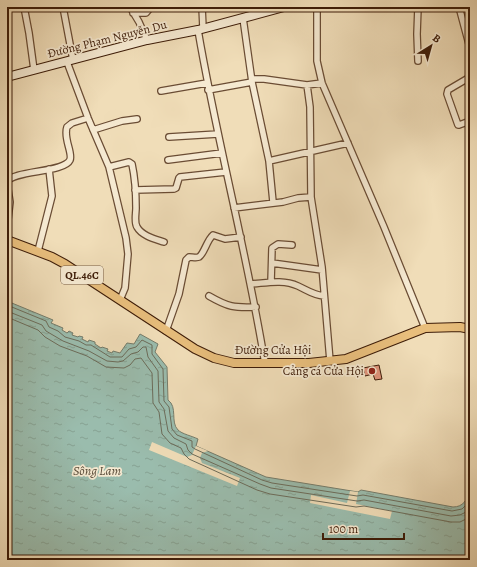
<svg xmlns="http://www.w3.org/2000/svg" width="477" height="567" font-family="Alegreya,serif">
  <defs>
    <pattern id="water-ripples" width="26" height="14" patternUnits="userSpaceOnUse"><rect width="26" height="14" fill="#9abcad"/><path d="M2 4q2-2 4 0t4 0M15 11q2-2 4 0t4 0" fill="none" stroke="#86a193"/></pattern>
  </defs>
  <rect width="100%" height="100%" fill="#f0ddb8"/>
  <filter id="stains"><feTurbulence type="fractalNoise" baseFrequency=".005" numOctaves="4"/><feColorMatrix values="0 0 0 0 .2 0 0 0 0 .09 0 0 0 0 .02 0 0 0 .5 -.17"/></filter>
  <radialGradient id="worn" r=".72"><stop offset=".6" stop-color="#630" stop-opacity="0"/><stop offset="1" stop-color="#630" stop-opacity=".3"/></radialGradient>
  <path fill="url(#water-ripples)" stroke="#757c6b" d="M7,301L53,320L51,323L63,328L62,330L67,333L69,331L73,333L72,335L78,337L79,336L83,337L82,339L88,342L89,340L95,342V344L101,348L102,347L108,349L107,351L112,353L113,351L120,353L127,343L134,344L140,334L158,344L155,352L167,367L168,400C178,407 170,422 178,430C182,434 192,436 198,439L196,446L266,477L358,492L361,490L453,507C463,507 467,500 470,491V560H7Z"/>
  <path fill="#f0ddb8" d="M152,442L187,457L192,455L196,446L208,451L202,453L200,458L202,463L240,478L237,486L149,450Z
    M350,491L358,492L356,504L392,511L390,519L310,503L311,495L347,503Z"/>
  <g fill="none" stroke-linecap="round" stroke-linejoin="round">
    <path stroke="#6c6c5a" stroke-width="1" d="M7,305L46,321L49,327L58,331L65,337L79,341L86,345H91L110,357H122L129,349L136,347L142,340L152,345V354L163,369L164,401L169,407L172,429L177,435L192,441V447L195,449L262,480L272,483L357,496L363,495L452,511L462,509L470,501
      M7,311L42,325L46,331L63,341L89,351L107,361L118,362L123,361L131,354L138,352L143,347H146L148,357L158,371L159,402L164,409L168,431L174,438L186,444L188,450L192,454L260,484L271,488L357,501L364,500L451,516L460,515L470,510
      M7,317L38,330L45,337L60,346L87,356L106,367L124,368L130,365L135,359L141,358L152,373L153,403L159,412L162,434L170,443L181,448L184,454L189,459L257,490L270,494L356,507L364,506L451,522H460L470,517"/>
  </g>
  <path fill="#de9279" stroke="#3d1c08" d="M379,365L382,379L375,380L373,374L365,376L363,368Z"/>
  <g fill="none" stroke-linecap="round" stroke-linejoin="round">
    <g stroke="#6a4c34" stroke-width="8">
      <path id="street" d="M7,7V19
        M63,7L73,60
        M130,7L139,22L147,40
        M202,7L203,28
        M317,7V61L322,83L384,227L425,328
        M418,7L417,34L418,61
        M459,7L470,48
        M25,12L29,33L34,70
        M133,13H146L151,7
        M243,18L252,82L269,161L273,202
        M198,30C217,142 247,252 265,364
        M67,62L88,118L109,167L126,238L128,254L125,288L120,300
        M470,77L448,90L447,94L458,125H459L470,121
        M252,79H264L307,85L322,83
        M307,85L310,107L311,197L322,267L330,361
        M208,90L252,82
        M161,91L207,83
        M93,130L122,121L137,119
        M169,137L218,134
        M168,160L222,153
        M269,161L348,143
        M109,167L129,162L132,164C135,178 136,193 136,208C136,214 134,222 137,227C142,236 155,239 164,242
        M7,182C13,170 64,173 70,160C73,153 63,138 67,127L72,123L88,118
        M7,183L10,202L7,228
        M135,190L174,189L176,188L179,178L180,177L226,172
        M234,208L283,202L298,198L311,197
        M38,251L52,196L49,169
        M272,263L322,270
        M271,282L272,248L278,244L292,245
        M251,284C266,283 283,279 298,286C307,290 313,295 324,296
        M209,296C228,307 234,308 256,307
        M166,331L179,294L186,260L189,257C192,257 197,258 199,257C204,254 207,240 213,235L225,239L241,237"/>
    </g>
    <g stroke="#3d1c08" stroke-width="10">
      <path id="secondary" d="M7,77L147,40L198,30L284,7"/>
    </g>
    <g stroke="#3d1c08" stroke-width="10">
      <path id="primary" d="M7,240L52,257L65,264L195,349L214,358L234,363H309L346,359L425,328L460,327L470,329"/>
    </g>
    <use href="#street" stroke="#f5e9d1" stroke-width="5.5"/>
    <use href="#secondary" stroke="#f5e9d1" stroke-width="8"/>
    <use href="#primary" stroke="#e8be7c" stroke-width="8"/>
  </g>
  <circle fill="#8f2418" stroke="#f5e9d1" stroke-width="1.5" cx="372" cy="371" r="4"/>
  <g text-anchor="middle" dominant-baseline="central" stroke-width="3.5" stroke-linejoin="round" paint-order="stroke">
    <rect fill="#f5e9d1" stroke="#745a44" stroke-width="1" x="61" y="266" width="42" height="18" rx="3"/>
    <g font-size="11" font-weight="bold" fill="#3d1c08">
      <text x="82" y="275">QL.46C</text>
    </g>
    <g font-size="12" fill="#3d1c08" stroke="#f5e9d1">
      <text transform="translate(107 39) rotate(-14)">Đường Phạm Nguyễn Du</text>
      <text x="273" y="350">Đường Cửa Hội</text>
    </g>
    <g font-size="12" fill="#3d1c08" stroke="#f5e9d1" text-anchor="end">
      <text x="364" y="371">Cảng cá Cửa Hội</text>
    </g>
    <g font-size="13" font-style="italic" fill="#594c3a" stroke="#f5e9d1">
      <text x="97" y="470">Sông Lam</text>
    </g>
  </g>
  <rect width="477" height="567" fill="none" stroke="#f0ddb8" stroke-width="24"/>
  <rect x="8" y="8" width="461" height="551" fill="none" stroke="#3d1c08" stroke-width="2"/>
  <rect x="12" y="12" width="453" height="543" fill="none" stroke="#3d1c08"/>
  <g transform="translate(431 46) rotate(37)" stroke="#f5e9d1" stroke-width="3" paint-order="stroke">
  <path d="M0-3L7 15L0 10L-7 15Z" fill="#3d1c08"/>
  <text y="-6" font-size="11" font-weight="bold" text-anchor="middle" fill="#3d1c08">B</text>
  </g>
  <path d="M323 533v6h81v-6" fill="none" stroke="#3d1c08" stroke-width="2"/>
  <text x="329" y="533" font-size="12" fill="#3d1c08" stroke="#f5e9d1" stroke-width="3" paint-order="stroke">100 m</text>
  <rect width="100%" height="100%" filter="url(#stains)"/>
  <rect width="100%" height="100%" fill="url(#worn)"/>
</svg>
